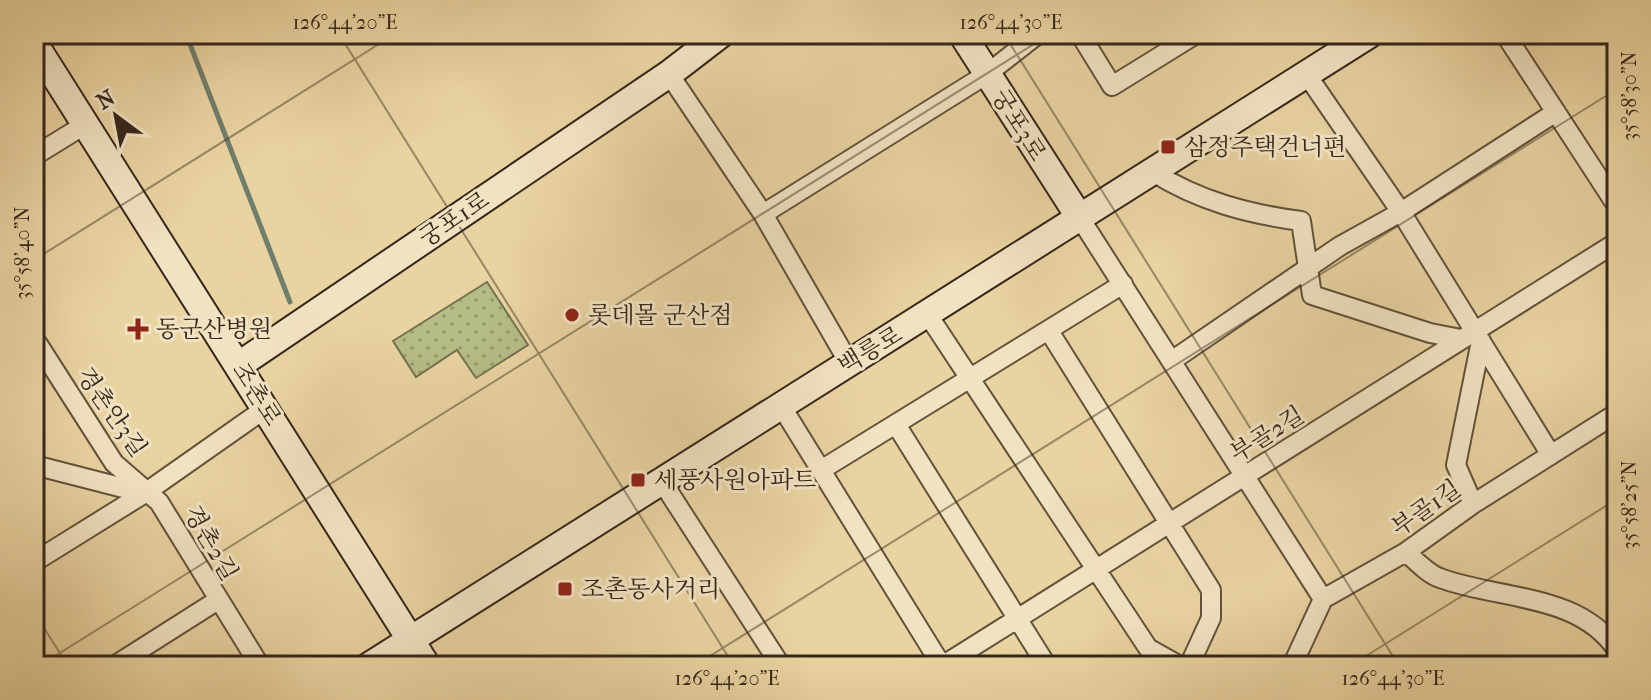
<svg xmlns="http://www.w3.org/2000/svg" width="1651" height="700" font-family="'IM FELL French Canon','Noto Serif KR',serif">
  <defs>
    <pattern id="garden-dots" width="8" height="8" patternUnits="userSpaceOnUse" patternTransform="scale(2)"><rect width="8" height="8" fill="#b5bc86"/><path d="M2 2h.1M6 6h.1" fill="none" stroke="#94996d" stroke-width="1.8" stroke-linecap="round"/></pattern>
  </defs>
  <rect width="100%" height="100%" fill="#e9d3a1"/>
  <filter id="stains"><feTurbulence type="fractalNoise" baseFrequency=".0025" numOctaves="4"/><feColorMatrix values="0 0 0 0 .2 0 0 0 0 .09 0 0 0 0 .02 0 0 0 .5 -.17"/></filter>
  <radialGradient id="worn" r=".72"><stop offset=".6" stop-color="#630" stop-opacity="0"/><stop offset="1" stop-color="#630" stop-opacity=".3"/></radialGradient>
  <path fill="url(#garden-dots)" stroke="#757250" stroke-width="2" d="M487,282L528,345L476,378L457,350L416,377L393,341Z"/>
  <g fill="none" stroke-linecap="round" stroke-linejoin="round">
    <path stroke="#707e6c" stroke-width="5" d="M186,34L290,302"/>
    <g stroke="#62523c" stroke-width="22">
      <path id="street" d="M1080,34L1112,86L1196,34
        M1505,34L1617,206
        M669,74L763,214L849,363
        M1307,75L1401,212L1551,455
        M34,156L86,124
        M1153,172C1199,201 1248,214 1301,221L1312,295L1430,333L1461,339
        M763,214L987,74L1038,34
        M1078,215L1323,599
        M928,315L1148,648L1180,666
        M1049,331L1211,590V618L1189,666
        M34,338L114,463L159,502L260,666
        M1173,360L1340,246L1401,212L1556,112
        M780,404L942,666
        M897,426L1047,666
        M34,465L143,493
        M821,470L1123,284
        M661,480L781,666
        M1473,504L1456,465L1481,341
        M1406,552C1416,561 1428,574 1440,578C1499,600 1579,593 1617,650
        M34,562L145,493L266,408
        M114,666L218,600
        M942,666L1617,242
        M1292,666L1323,599L1406,552L1473,504L1617,413"/>
    </g>
    <g stroke="#35271b" stroke-width="30">
      <path id="secondary" d="M962,34L1078,215
        M34,43L427,666
        M239,365L669,74L721,34
        M369,666L1370,34"/>
    </g>
    <use href="#street" stroke="#f1e2c2" stroke-width="18"/>
    <use href="#secondary" stroke="#f1e2c2" stroke-width="26"/>
  </g>
  <path fill="none" stroke="#35271b" stroke-width="2" stroke-opacity="0.45" d="M339,34L734,666M1004,34L1399,666M34,260L395,34M34,612L68,666M39,666L1050,34M694,666L1617,89M1350,666L1617,499"/>
  <g fill="#8f2418" stroke="#f1e2c2" stroke-width="3">
    <rect x="1160" y="139" width="16" height="16" rx="4"/>
    <circle cx="572" cy="315" r="8"/>
    <path d="M134 317h8v8h8v8h-8v8h-8v-8h-8v-8h8z"/>
    <rect x="630" y="472" width="16" height="16" rx="4"/>
    <rect x="557" y="581" width="16" height="16" rx="4"/>
  </g>
  <g text-anchor="middle" dominant-baseline="central" stroke-width="6" stroke-linejoin="round" paint-order="stroke">
    <g font-size="24" fill="#35271b" stroke="#f1e2c2">
      <text transform="translate(1019 125) rotate(58)">궁포3로</text>
      <text transform="translate(454 219) rotate(-34)">궁포1로</text>
      <text transform="translate(870 350) rotate(-31)">백릉로</text>
      <text transform="translate(257 394) rotate(58)">조촌로</text>
      <text transform="translate(112 412) rotate(55)">경촌안3길</text>
      <text transform="translate(1267 434) rotate(-32)">부골2길</text>
      <text transform="translate(1426 508) rotate(-35)">부골1길</text>
      <text transform="translate(211 543) rotate(60)">경촌2길</text>
    </g>
    <g font-size="24" fill="#35271b" stroke="#f1e2c2" text-anchor="start">
      <text x="1184" y="147">삼정주택건너편</text>
      <text x="588" y="315">롯데몰 군산점</text>
      <text x="156" y="329">동군산병원</text>
      <text x="654" y="480">세풍사원아파트</text>
      <text x="581" y="589">조촌동사거리</text>
    </g>
  </g>
  <rect width="1651" height="700" fill="none" stroke="#e9d3a1" stroke-width="88"/>
  <g transform="translate(116 116) rotate(328)" stroke="#f1e2c2" stroke-width="6" paint-order="stroke">
  <path d="M0-6L14 30L0 20L-14 30Z" fill="#35271b"/>
  <text y="-12" font-size="22" font-weight="bold" text-anchor="middle" fill="#35271b">N</text>
  </g>
  <rect x="44" y="44" width="1563" height="612" fill="none" stroke="#35271b" stroke-width="3"/>
  <g font-size="20" text-anchor="middle" fill="#35271b">
    <text x="345" y="29">126°44'20"E</text>
    <text x="1011" y="29">126°44'30"E</text>
    <text transform="translate(1629 96) rotate(-90)" y="7">35°58'30"N</text>
    <text transform="translate(22 253) rotate(-90)" y="7">35°58'40"N</text>
    <text transform="translate(1629 505) rotate(-90)" y="7">35°58'25"N</text>
    <text x="727" y="685">126°44'20"E</text>
    <text x="1393" y="685">126°44'30"E</text>
  </g>
  <rect width="100%" height="100%" filter="url(#stains)"/>
  <rect width="100%" height="100%" fill="url(#worn)"/>
</svg>
